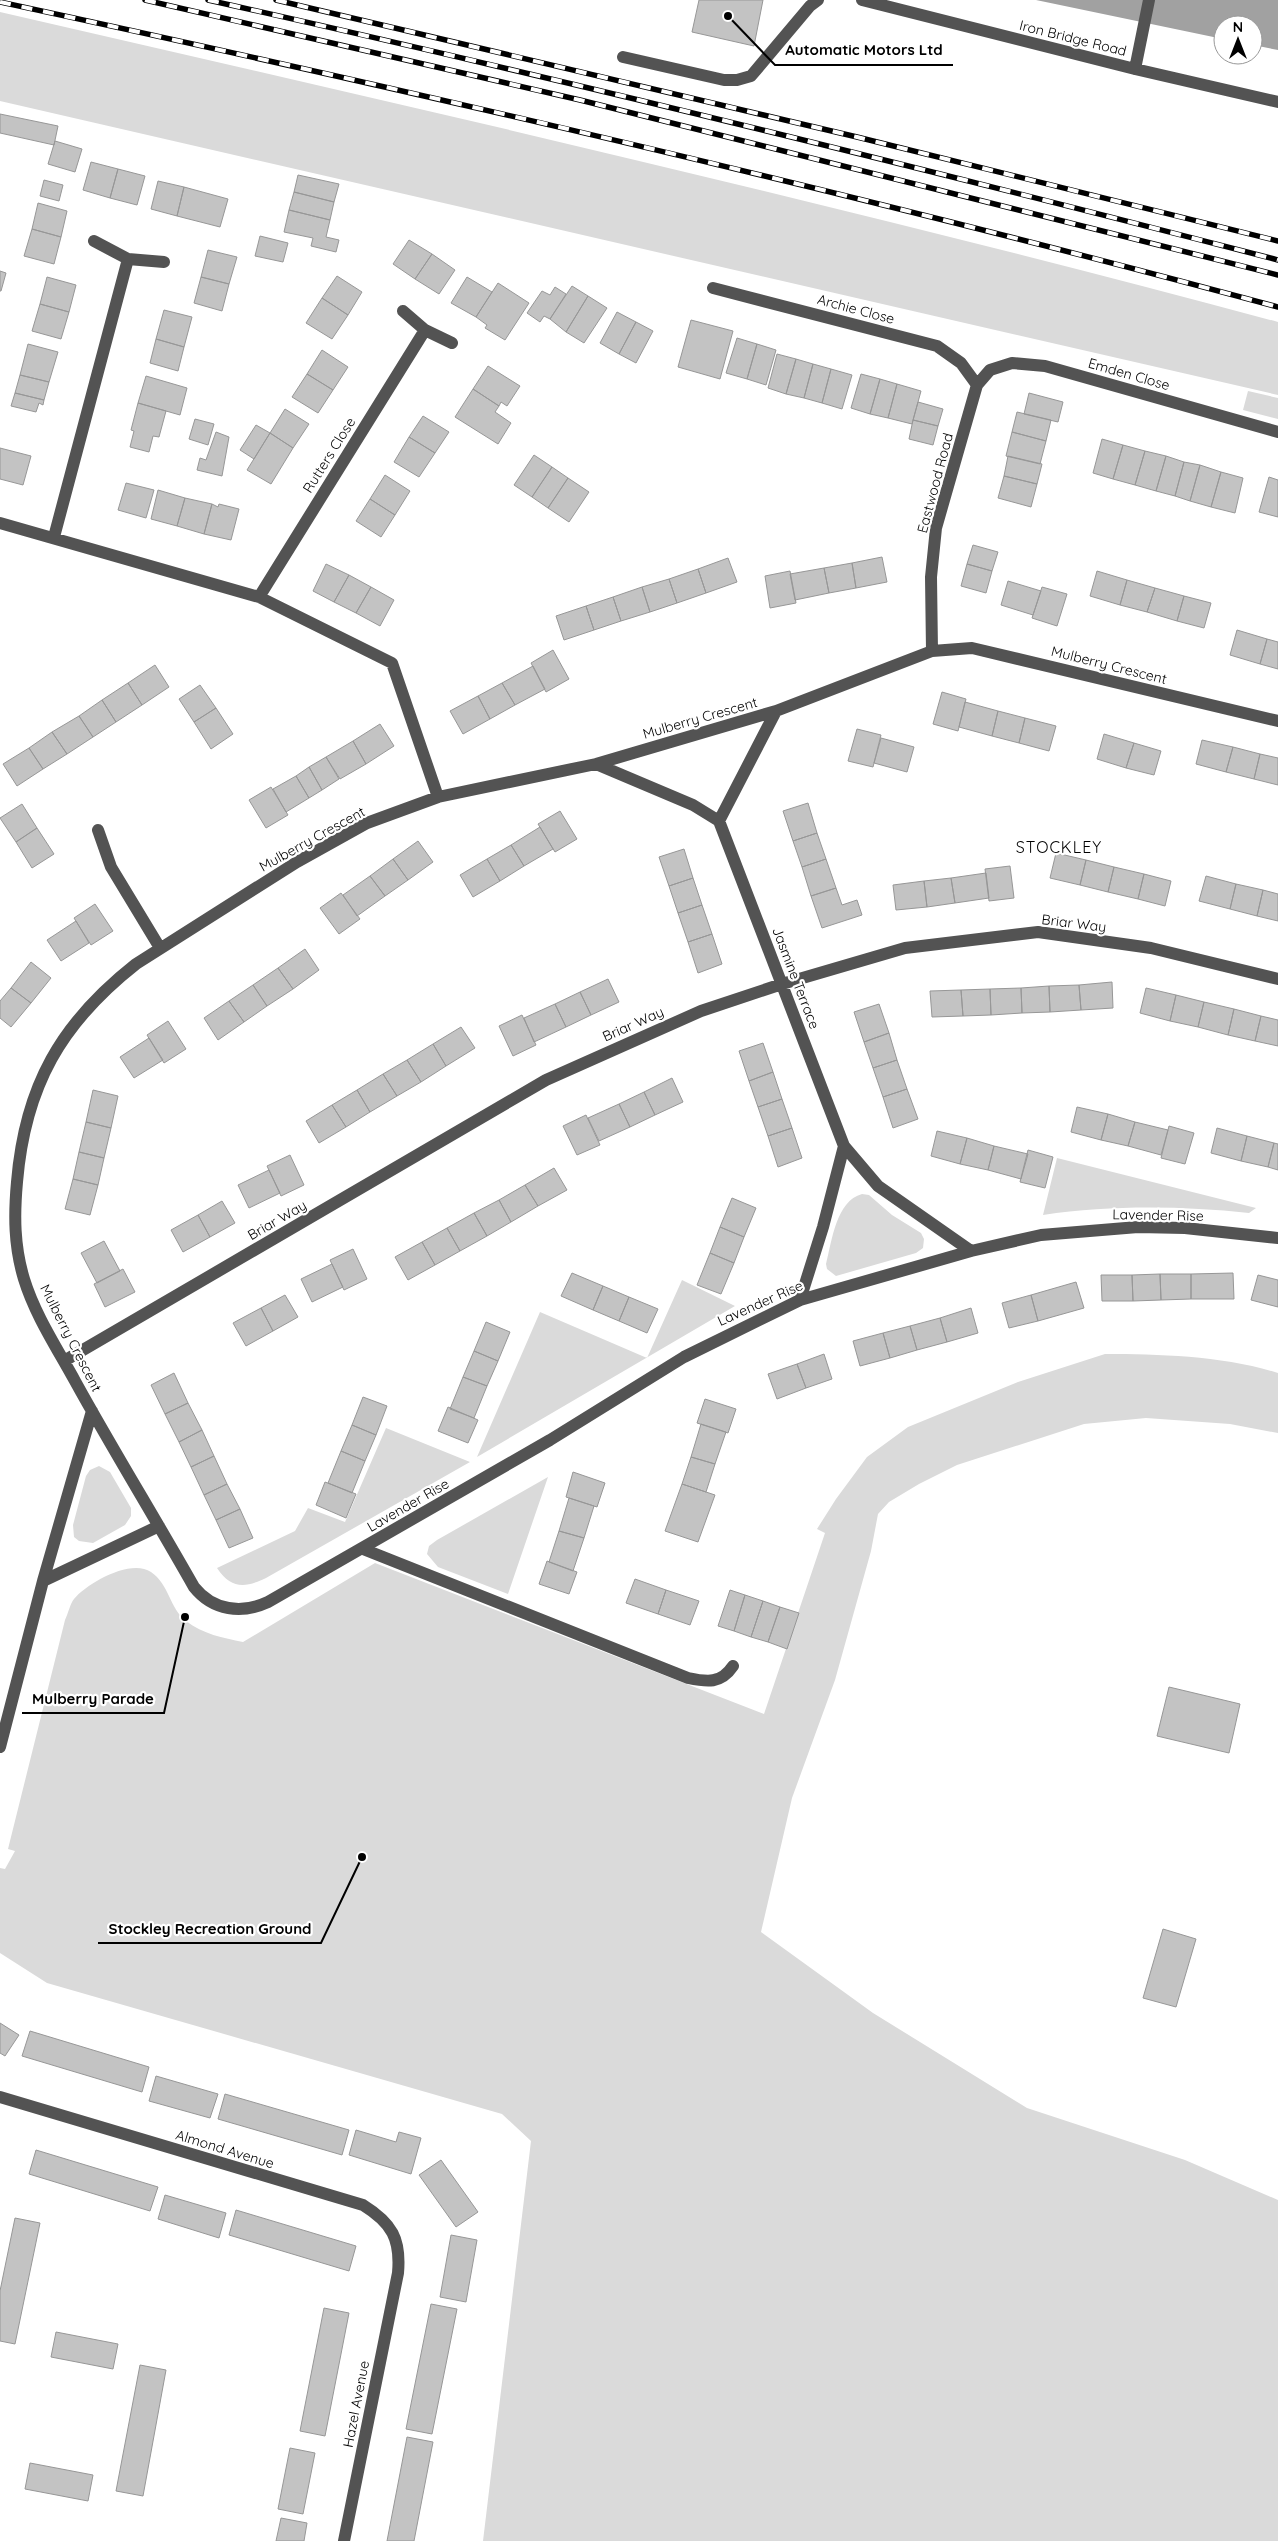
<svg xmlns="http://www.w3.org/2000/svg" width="1278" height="2541" font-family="Quicksand,sans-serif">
  <rect width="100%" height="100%" fill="#fff"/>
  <path fill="#dadada" d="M0,12C427,110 854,208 1278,322V395L0,101Z
    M1248,391L1278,398V419L1243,410Z
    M1057,1158L1256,1208L1249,1213C1180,1206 1112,1205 1043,1215Z
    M862,1194L869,1195L892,1215L921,1233L924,1239L923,1248L916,1253L836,1276L827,1269L826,1264C832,1241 836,1201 862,1194Z
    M682,1280L735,1306L477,1457L540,1312L647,1358Z
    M1105,1354C1160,1354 1225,1356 1278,1373V1433L1230,1424L1146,1418L1084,1424L957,1465L919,1484L889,1502L878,1514L871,1551L835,1680L792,1798L761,1932L873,2013L1027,2108L1185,2160L1278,2200V2541H483L531,2141L502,2114L47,1983L0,1953V1868L5,1869L15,1851L8,1849L65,1620C68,1614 70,1604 74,1599C87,1583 131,1558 151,1572C169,1584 170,1609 186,1621C203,1634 223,1638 243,1642L375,1563L764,1714L825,1533L817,1529L836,1499L867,1457L908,1427L1018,1382Z
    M386,1428L470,1462L266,1578C245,1588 231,1589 217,1568L295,1531L308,1508L345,1522Z
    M99,1466L110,1472L131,1508V1516L125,1525L93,1543L79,1541L74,1537L73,1525L86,1476L90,1470Z
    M548,1477L508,1594L438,1567L427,1554L429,1546L437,1540Z"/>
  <path fill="#a1a1a1" d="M1036,0H1278V50L1253,45V25H1223V39Z"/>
  <path fill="#c3c3c3" stroke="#979797" d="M699,0H763L754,46L692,32Z
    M0,114L58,126L54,145L0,133Z
    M55,141L82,149L75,172L48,164Z
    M91,162L118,169L110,198L83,190Z
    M118,169L145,176L137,205L110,198Z
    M298,175L339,184L334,202L294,192Z
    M44,180L63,185L59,201L40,196Z
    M158,181L184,187L177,216L151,209Z
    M184,187L228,199L220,227L177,216Z
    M294,192L334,202L330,220L289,210Z
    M38,203L67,211L61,237L32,229Z
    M289,210L330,220L326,237L339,240L336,252L311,246L313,238L284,232Z
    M32,229L61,237L54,264L24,256Z
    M260,236L288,243L283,262L255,256Z
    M409,240L432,254L415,279L393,264Z
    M208,250L237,257L229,284L201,277Z
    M432,254L455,270L439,294L415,279Z
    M0,271L6,273L1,291H0Z
    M337,276L362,292L348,315L322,298Z
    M47,277L76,285L69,312L40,304Z
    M201,277L229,284L222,311L194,303Z
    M467,277L492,292L476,317L451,303Z
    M498,283L529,303L505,340L485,328L487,325L476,317Z
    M572,286L588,296L566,332L550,319Z
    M555,287L566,294L550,319L544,316L540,322L527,313L542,291L550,295Z
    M588,296L607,308L584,343L566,332Z
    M322,298L348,315L332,339L306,323Z
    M40,304L69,312L61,339L32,331Z
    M164,310L192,317L184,347L156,339Z
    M617,312L636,322L619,354L600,343Z
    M691,320L733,331L720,379L678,367Z
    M636,322L653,331L636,363L619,354Z
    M737,338L757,344L747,379L726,373Z
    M156,339L184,347L178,371L150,363Z
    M28,344L58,352L49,382L20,375Z
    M757,344L776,350L766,385L747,379Z
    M322,350L348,367L333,390L307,374Z
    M777,354L796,359L786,394L768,388Z
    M796,359L813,364L804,398L786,394Z
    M813,364L831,369L822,403L804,398Z
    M488,366L520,386L507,406L501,402L499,406L473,389Z
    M831,369L852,375L842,409L822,403Z
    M307,374L333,390L318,413L292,397Z
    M861,374L880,379L870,414L851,408Z
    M20,375L49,382L44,400L15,393Z
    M146,376L187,388L180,415L138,403Z
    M880,379L897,384L888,418L870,414Z
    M897,384L921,391L912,424L888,418Z
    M473,389L499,406L495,412L511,423L498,444L455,417Z
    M15,393L44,400L43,405L39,403L36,412L11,406Z
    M1029,393L1063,402L1058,422L1024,414Z
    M918,402L943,409L938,426L913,420Z
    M138,403L166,411L159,437L153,436L149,452L130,447L134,431L131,430Z
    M285,409L309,424L293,448L270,433Z
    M1017,412L1051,420L1046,441L1012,432Z
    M423,416L449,432L435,453L409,437Z
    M195,419L214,424L208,445L189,439Z
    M913,420L938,426L933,445L909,439Z
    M256,425L270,433L254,459L240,450Z
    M216,432L229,437L222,476L197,470L200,458L206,460Z
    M1012,432L1046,441L1040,464L1006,456Z
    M270,433L293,448L271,484L247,470Z
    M409,437L435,453L419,477L394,462Z
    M1102,439L1123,445L1113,479L1093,473Z
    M1123,445L1145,451L1135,485L1113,479Z
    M0,448L31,456L23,485L0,479Z
    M1145,451L1166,456L1156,491L1135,485Z
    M534,455L552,467L532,497L514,485Z
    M1008,456L1042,464L1037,484L1004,476Z
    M1166,456L1184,462L1175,496L1156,491Z
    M1184,462L1200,465L1190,501L1175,496Z
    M1200,465L1221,472L1211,507L1190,501Z
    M552,467L568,478L548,508L532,497Z
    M1221,472L1243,478L1235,513L1211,507Z
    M385,475L410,491L395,515L370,499Z
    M1004,476L1037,484L1031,507L998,498Z
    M1269,477L1278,480V517L1259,512Z
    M568,478L589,492L569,522L548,508Z
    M126,483L154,490L146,518L118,510Z
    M158,490L185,498L177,526L151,519Z
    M185,498L212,504L204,534L177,526Z
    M370,499L395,515L381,537L356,521Z
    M212,504L218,507L219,504L239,509L231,540L204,534Z
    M973,545L998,552L992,571L967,564Z
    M882,557L887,582L856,588L852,563Z
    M728,558L737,582L706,593L698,569Z
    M852,563L856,588L829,593L824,568Z
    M326,564L349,575L334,602L313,591Z
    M967,564L992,571L986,593L961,586Z
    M824,568L829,593L795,600L790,574Z
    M698,569L706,593L677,603L669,579Z
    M790,571L796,603L770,608L765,576Z
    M1097,571L1127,580L1120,605L1090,596Z
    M349,575L371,587L356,613L334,602Z
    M669,579L677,603L650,612L642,587Z
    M1127,580L1155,588L1147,612L1120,605Z
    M1008,581L1041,591L1033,615L1001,605Z
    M371,587L394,600L380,626L356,613Z
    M642,587L650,612L621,621L613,597Z
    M1042,587L1067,594L1057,626L1032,618Z
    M1155,588L1184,596L1177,621L1147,612Z
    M1184,596L1211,603L1204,628L1177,621Z
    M613,597L621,621L594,630L586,606Z
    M586,606L594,630L564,640L556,616Z
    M1237,630L1267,639L1260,664L1230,655Z
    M1267,639L1278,642V669L1260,664Z
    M553,650L569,679L546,692L531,663Z
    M155,665L169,687L142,705L128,683Z
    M533,666L545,689L515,705L502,683Z
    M128,683L142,705L116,722L102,700Z
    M502,683L515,705L490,719L478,696Z
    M200,685L216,708L194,722L179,699Z
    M942,692L966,699L958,731L933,724Z
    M478,696L490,719L463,734L450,711Z
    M102,700L116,722L93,737L79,716Z
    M965,702L998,711L992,736L959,727Z
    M216,708L233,734L211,749L194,722Z
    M998,711L1025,718L1019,743L992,736Z
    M79,716L93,737L67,754L52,732Z
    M1025,718L1056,726L1049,751L1019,743Z
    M380,724L394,746L366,764L353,741Z
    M857,729L881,735L873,767L848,761Z
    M52,732L67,754L43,769L29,748Z
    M1104,734L1134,743L1126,768L1097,759Z
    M881,738L914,747L907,772L874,763Z
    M1202,740L1233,747L1226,772L1196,764Z
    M353,741L366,764L340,779L326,757Z
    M1134,743L1161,751L1154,775L1126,768Z
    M1233,747L1260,754L1254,779L1226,772Z
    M29,748L43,769L17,786L3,764Z
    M1260,754L1278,758V785L1254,779Z
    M326,757L339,779L322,790L309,767Z
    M309,767L322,790L309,798L296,776Z
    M296,776L309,798L286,812L273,789Z
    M271,787L288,815L266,828L249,800Z
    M808,803L817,833L793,841L783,811Z
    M22,804L37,828L16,842L0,818Z
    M560,811L577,839L555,852L538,824Z
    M540,827L553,849L524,866L511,845Z
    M37,828L54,854L32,868L16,842Z
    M817,833L826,859L802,867L793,841Z
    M418,841L433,862L408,880L393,859Z
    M511,845L524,866L500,881L487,859Z
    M684,849L693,878L669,886L659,857Z
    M1056,853L1086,860L1080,885L1050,878Z
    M393,859L408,880L385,896L370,876Z
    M487,859L500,881L473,897L460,875Z
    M826,859L836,888L811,896L802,867Z
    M1086,860L1114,867L1108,892L1080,885Z
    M1010,866L1014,898L989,901L985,869Z
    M1114,867L1144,874L1138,899L1108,892Z
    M986,873L989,898L955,903L951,878Z
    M1144,874L1171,881L1165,906L1138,899Z
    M370,876L385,896L357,916L343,895Z
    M1206,876L1236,884L1230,909L1199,901Z
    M693,878L702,905L678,913L669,886Z
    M951,878L955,903L927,907L924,881Z
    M924,881L927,907L896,910L893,885Z
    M1236,884L1263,890L1257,916L1230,909Z
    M836,888L842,905L857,900L862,915L822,928L811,896Z
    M1263,890L1278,894V921L1257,916Z
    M341,893L360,919L339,934L320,908Z
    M95,904L113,931L91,945L74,918Z
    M702,905L712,934L688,942L678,913Z
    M76,921L89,943L61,961L47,940Z
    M712,934L722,964L698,973L688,942Z
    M305,949L319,970L293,989L278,968Z
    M31,962L51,978L31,1003L11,988Z
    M278,968L293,989L267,1006L253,985Z
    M608,979L619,1002L591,1015L580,992Z
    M1112,982L1113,1008L1081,1010L1079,985Z
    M253,985L267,1006L244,1022L229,1001Z
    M1079,985L1081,1010L1050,1012L1049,986Z
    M1049,986L1050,1012L1022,1013L1021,988Z
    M11,988L31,1003L11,1027L0,1018V1001Z
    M1021,988L1022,1013L991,1015L990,989Z
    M1146,988L1176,995L1170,1021L1140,1013Z
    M990,989L991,1015L963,1016L961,990Z
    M961,990L963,1016L932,1017L930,991Z
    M580,992L591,1015L566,1027L555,1004Z
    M1176,995L1204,1002L1198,1027L1170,1021Z
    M229,1001L244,1022L218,1040L204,1018Z
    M1204,1002L1234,1009L1228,1035L1198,1027Z
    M555,1004L566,1027L534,1042L524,1018Z
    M879,1004L889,1033L864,1042L854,1012Z
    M1234,1009L1261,1016L1255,1041L1228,1035Z
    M522,1015L536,1045L513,1056L499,1026Z
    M1261,1016L1278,1020V1046L1255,1041Z
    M168,1021L186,1049L164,1063L147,1035Z
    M461,1027L475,1048L446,1066L433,1044Z
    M889,1033L897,1060L873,1068L864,1042Z
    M149,1038L163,1060L134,1078L120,1057Z
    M763,1043L773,1072L749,1081L739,1051Z
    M433,1044L446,1066L421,1082L407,1060Z
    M407,1060L421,1082L397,1096L383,1074Z
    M897,1060L907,1089L883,1097L873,1068Z
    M773,1072L782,1099L758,1107L749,1081Z
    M383,1074L397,1096L370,1112L357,1090Z
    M672,1078L683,1102L655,1115L644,1092Z
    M907,1089L918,1119L893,1128L883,1097Z
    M93,1090L118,1096L111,1128L86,1122Z
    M357,1090L370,1112L346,1127L332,1105Z
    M644,1092L655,1115L630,1127L619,1104Z
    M782,1099L792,1128L768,1136L758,1107Z
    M619,1104L630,1127L599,1141L588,1118Z
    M332,1105L346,1127L319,1143L306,1121Z
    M1077,1107L1108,1114L1101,1140L1071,1132Z
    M1108,1114L1135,1122L1128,1146L1101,1140Z
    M586,1115L600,1145L577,1155L563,1126Z
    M86,1122L111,1128L104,1158L79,1152Z
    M1135,1122L1168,1130L1161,1155L1128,1146Z
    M1169,1126L1194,1133L1185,1164L1161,1158Z
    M792,1128L802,1158L778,1167L768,1136Z
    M1217,1128L1247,1136L1241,1161L1211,1153Z
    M937,1131L967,1138L960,1164L931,1156Z
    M1247,1136L1274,1143L1268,1167L1241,1161Z
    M967,1138L994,1146L988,1170L960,1164Z
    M1274,1143L1278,1144V1170L1268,1167Z
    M994,1146L1028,1154L1021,1179L988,1170Z
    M1028,1150L1053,1157L1045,1188L1020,1182Z
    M79,1152L104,1158L98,1185L73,1179Z
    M290,1155L304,1185L281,1196L267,1166Z
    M554,1168L567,1190L538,1206L525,1185Z
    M269,1170L280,1193L249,1208L238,1185Z
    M73,1179L98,1185L90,1215L65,1209Z
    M525,1185L538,1206L511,1222L499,1200Z
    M732,1198L756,1208L744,1237L720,1227Z
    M499,1200L511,1222L487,1236L474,1213Z
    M222,1201L235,1223L210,1237L198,1215Z
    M474,1213L487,1236L460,1251L447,1228Z
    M198,1215L210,1237L183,1252L171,1230Z
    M720,1227L744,1237L734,1263L710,1253Z
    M447,1228L460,1251L435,1265L422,1242Z
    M104,1241L120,1271L97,1283L81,1253Z
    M422,1242L435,1265L408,1280L395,1257Z
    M353,1249L367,1279L344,1290L330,1260Z
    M710,1253L734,1263L721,1294L697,1285Z
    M332,1264L343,1287L312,1302L301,1279Z
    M123,1269L135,1292L105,1307L94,1284Z
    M572,1273L603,1286L593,1310L561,1296Z
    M1233,1273L1234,1299H1191V1274Z
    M1160,1274H1191V1299L1161,1300Z
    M1160,1274L1161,1300L1133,1301L1132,1275Z
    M1101,1275H1132L1133,1301H1102Z
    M1258,1275L1278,1280V1307L1251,1300Z
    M1076,1282L1084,1308L1038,1321L1031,1295Z
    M603,1286L629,1297L619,1321L593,1310Z
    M285,1295L298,1317L273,1331L261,1308Z
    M1031,1295L1038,1321L1009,1328L1002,1303Z
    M629,1297L658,1309L647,1333L619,1321Z
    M261,1308L273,1331L246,1346L233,1323Z
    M971,1308L978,1333L947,1342L940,1318Z
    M940,1318L947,1342L917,1350L910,1326Z
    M486,1322L510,1332L498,1361L474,1351Z
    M910,1326L917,1350L890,1358L883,1333Z
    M883,1333L890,1358L860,1366L853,1341Z
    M474,1351L498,1361L487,1386L463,1377Z
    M824,1354L832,1379L806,1388L797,1364Z
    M797,1364L806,1388L777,1399L768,1374Z
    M174,1373L188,1403L165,1414L151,1385Z
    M463,1377L487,1386L474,1418L450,1409Z
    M363,1397L387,1406L376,1435L352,1425Z
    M705,1399L736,1409L728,1433L697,1423Z
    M188,1403L202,1430L179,1442L165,1414Z
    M448,1407L478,1420L468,1443L438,1431Z
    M701,1424L726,1432L715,1464L691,1457Z
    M352,1425L376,1435L365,1461L341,1451Z
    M202,1430L214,1456L191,1467L179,1442Z
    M341,1451L365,1461L352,1493L328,1483Z
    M214,1456L227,1484L204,1495L191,1467Z
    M691,1457L715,1464L706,1492L682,1484Z
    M573,1472L605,1483L597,1507L566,1497Z
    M325,1482L356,1494L346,1518L316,1505Z
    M227,1484L240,1509L216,1520L204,1495Z
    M682,1484L715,1495L698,1542L665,1531Z
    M569,1498L594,1506L584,1538L559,1531Z
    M240,1509L253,1538L229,1548L216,1520Z
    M559,1531L584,1538L573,1571L549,1562Z
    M547,1561L577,1572L569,1594L539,1584Z
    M635,1579L666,1590L658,1614L626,1603Z
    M666,1590L699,1601L690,1625L658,1614Z
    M730,1590L745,1595L734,1631L718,1626Z
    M745,1595L763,1601L751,1637L734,1631Z
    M763,1601L780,1607L768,1642L751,1637Z
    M780,1607L799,1613L787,1649L768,1642Z
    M1169,1687L1240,1704L1229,1753L1157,1736Z
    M1163,1929L1196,1939L1176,2007L1143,1998Z
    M0,2023L19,2035L5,2056L0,2053Z
    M30,2031L149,2067L142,2092L22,2056Z
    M156,2076L218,2094L210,2118L149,2101Z
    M225,2094L349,2130L342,2155L218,2119Z
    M356,2130L396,2142L399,2132L421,2138L411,2174L349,2155Z
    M36,2150L158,2187L150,2211L29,2174Z
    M441,2160L478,2212L456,2227L419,2175Z
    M165,2195L226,2213L219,2238L158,2219Z
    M236,2210L356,2246L349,2271L229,2235Z
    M15,2218L40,2223L15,2344L0,2341V2291Z
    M451,2235L477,2240L466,2302L440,2297Z
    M431,2304L457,2309L432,2434L406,2429Z
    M324,2308L349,2313L325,2436L300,2431Z
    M56,2332L118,2344L113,2369L51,2357Z
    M140,2365L166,2370L143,2496L116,2491Z
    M407,2437L433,2442L414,2541H387Z
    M290,2448L315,2453L303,2514L278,2509Z
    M30,2463L93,2475L88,2501L25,2489Z
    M281,2518L307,2523L304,2541H276Z"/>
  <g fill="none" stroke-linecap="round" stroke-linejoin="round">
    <path stroke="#535353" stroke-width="12" d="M862,0L1135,69L1278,102
      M623,57L724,80H737L751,76L810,6L818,0
      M1135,69L1149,0
      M94,241L128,259L164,262
      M713,288L937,346L961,363L977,385
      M403,311L425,330L452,343
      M0,523L259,597L392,663L438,797
      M54,537L128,259
      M259,597L425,330
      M932,651L931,577L936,528L977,385L990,370L1012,363L1045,366L1278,432
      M1278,721L972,648L932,651L776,711L596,764L438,797L367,823L297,862L136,964C61,1023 25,1086 17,1182C14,1215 14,1246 24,1279C35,1315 57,1348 75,1381C113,1450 155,1518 194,1587C213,1611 242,1614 268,1602L550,1440L684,1357L800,1300L971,1251L1041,1235L1138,1227L1185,1228L1278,1238
      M596,764L693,805L719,821L844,1146L878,1186L971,1251
      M719,821L776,711
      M98,830L111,867L160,948
      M800,1300L823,1227L844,1146
      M64,1361L546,1080L701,1011L782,984L905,948L1038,932L1151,948L1278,979
      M363,1549L688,1678C707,1682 721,1684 733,1666
      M43,1581L159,1526
      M0,1747L43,1581L92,1411
      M0,2097L363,2205C392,2223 401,2239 398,2273L344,2541"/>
    <g stroke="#000" stroke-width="5.5">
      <path id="rail" d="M145,0L580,100L1278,275
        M208,0C567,80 923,168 1278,260
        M276,0L857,137L1278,241
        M0,2C428,94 855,193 1278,307"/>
    </g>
    <use href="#rail" stroke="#fff" stroke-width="4" stroke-dasharray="11" stroke-linecap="butt"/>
  </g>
  <g text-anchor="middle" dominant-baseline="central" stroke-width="4.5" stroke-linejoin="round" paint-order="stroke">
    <g font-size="14" fill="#000" stroke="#fff">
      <text transform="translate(1073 38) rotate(14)">Iron Bridge Road</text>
      <text transform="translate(856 309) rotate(15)">Archie Close</text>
      <text transform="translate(1129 374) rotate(16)">Emden Close</text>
      <text transform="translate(329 455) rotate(-58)">Rutters Close</text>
      <text transform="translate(935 483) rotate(-75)">Eastwood Road</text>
      <text transform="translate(1109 665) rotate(14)">Mulberry Crescent</text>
      <text transform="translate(700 718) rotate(-16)">Mulberry Crescent</text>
      <text transform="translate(312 839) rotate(-29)">Mulberry Crescent</text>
      <text transform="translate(1074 923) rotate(7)">Briar Way</text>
      <text transform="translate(796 978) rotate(69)">Jasmine Terrace</text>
      <text transform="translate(633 1024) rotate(-24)">Briar Way</text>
      <text transform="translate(1158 1215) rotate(1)">Lavender Rise</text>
      <text transform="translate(277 1220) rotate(-30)">Briar Way</text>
      <text transform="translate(760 1303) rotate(-24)">Lavender Rise</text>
      <text transform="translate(71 1338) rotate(63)">Mulberry Crescent</text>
      <text transform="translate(408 1505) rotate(-30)">Lavender Rise</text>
      <text transform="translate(225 2149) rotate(17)">Almond Avenue</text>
      <text transform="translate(356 2404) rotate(-79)">Hazel Avenue</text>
    </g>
    <g font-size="16" letter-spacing="1" fill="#000" stroke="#fff">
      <text x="1059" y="847">STOCKLEY</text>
    </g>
  </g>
  <path fill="none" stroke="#000" stroke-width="2" d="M728 16L775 65H953M185 1617L164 1713H22M362 1857L321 1943H98"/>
  <g fill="#000" stroke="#fff" stroke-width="2">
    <circle cx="728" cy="16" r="5"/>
    <circle cx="185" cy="1617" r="5"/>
    <circle cx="362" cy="1857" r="5"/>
  </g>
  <g font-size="15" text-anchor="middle" font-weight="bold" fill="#000" stroke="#fff" stroke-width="4.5" stroke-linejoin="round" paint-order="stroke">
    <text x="864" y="55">Automatic Motors Ltd</text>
    <text x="93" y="1704">Mulberry Parade</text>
    <text x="210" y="1934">Stockley Recreation Ground</text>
  </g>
  <g transform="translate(1238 40)"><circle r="24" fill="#ffffff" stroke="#999999"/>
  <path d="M0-4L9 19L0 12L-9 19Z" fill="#000000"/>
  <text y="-8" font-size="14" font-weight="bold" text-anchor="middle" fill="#000000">N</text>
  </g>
</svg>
